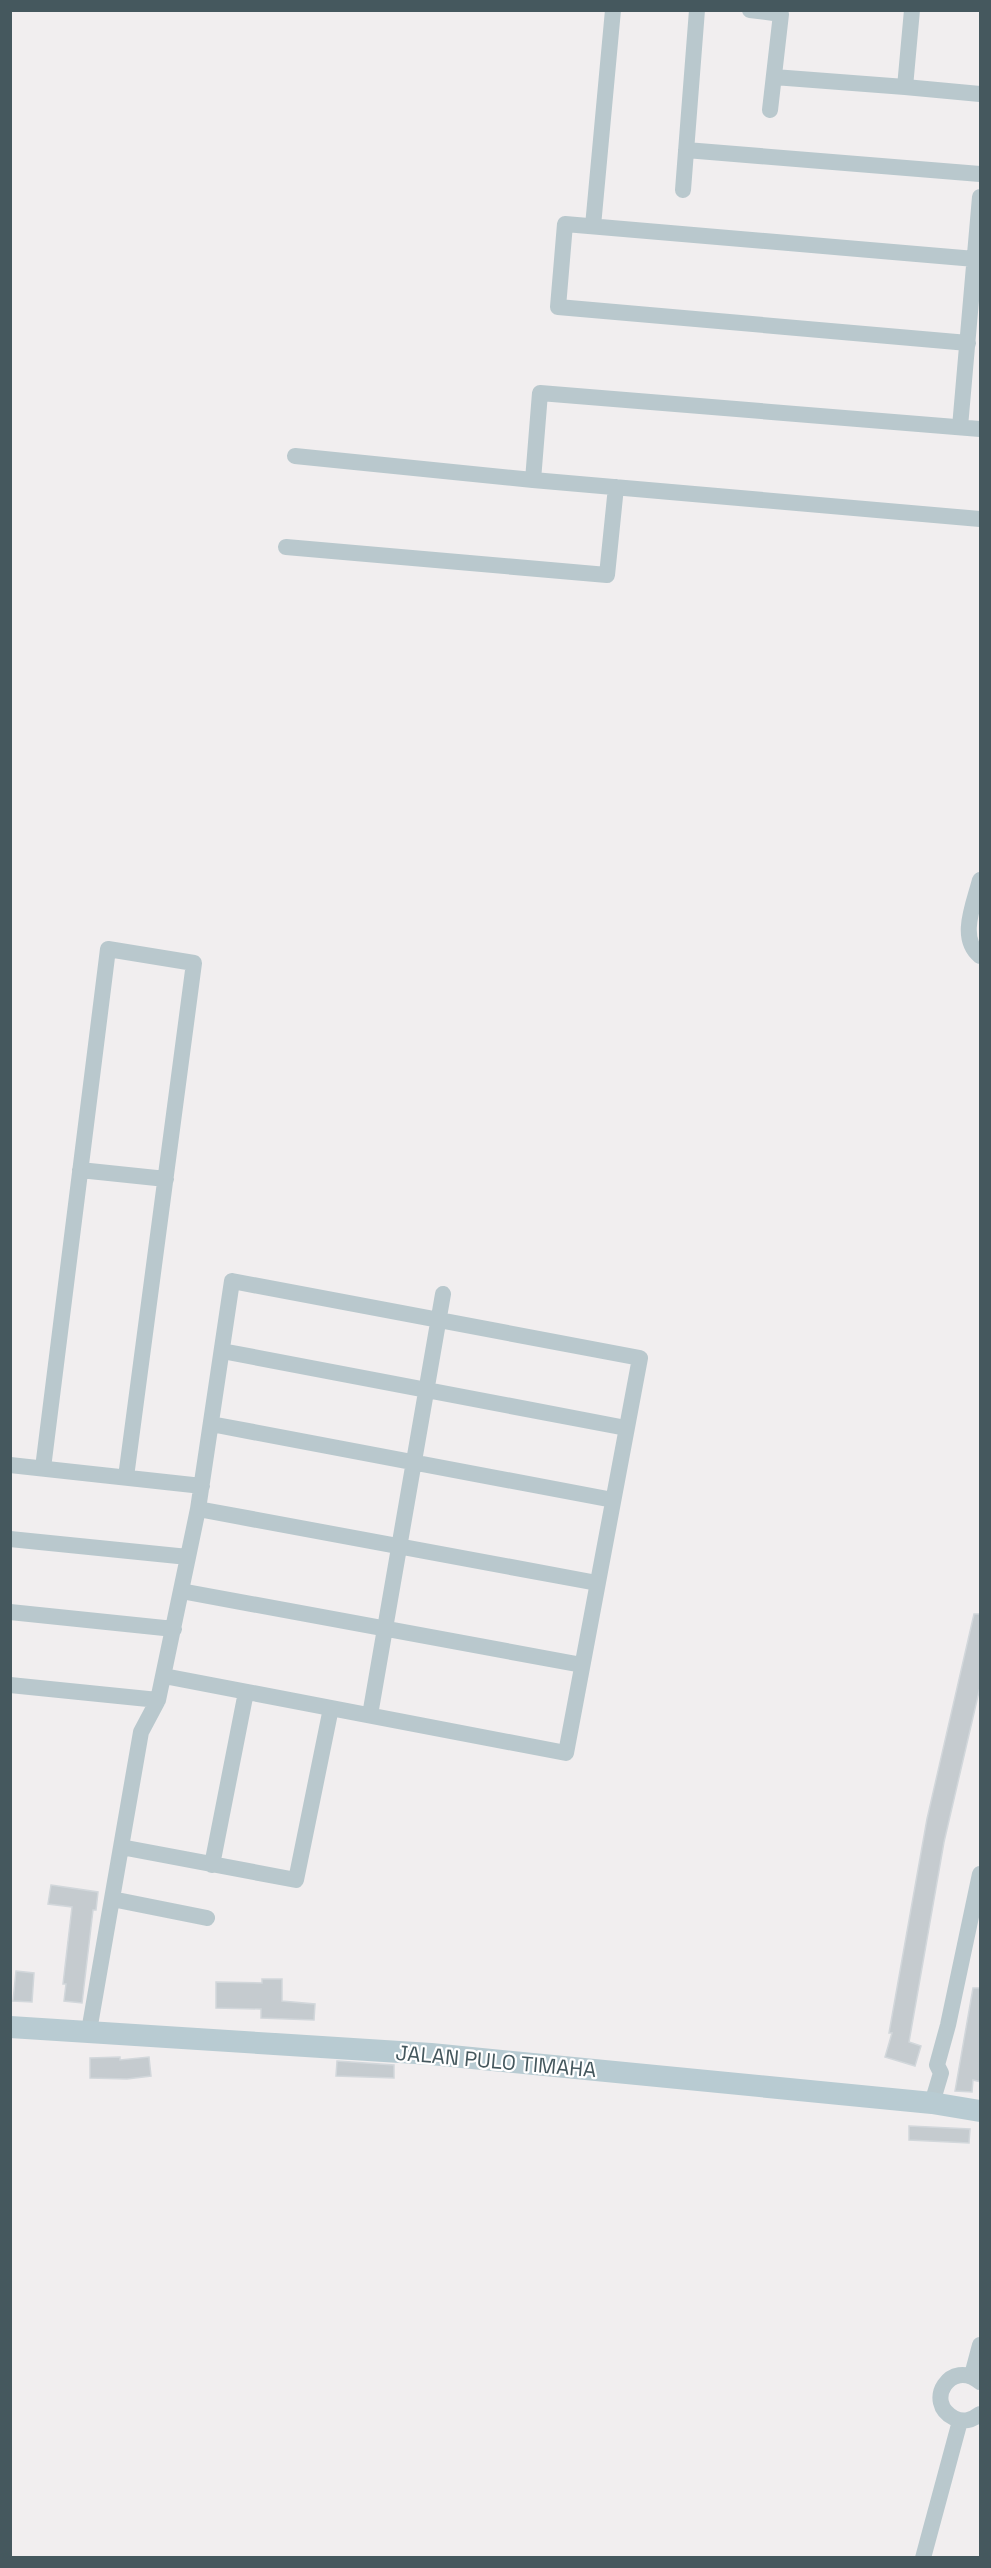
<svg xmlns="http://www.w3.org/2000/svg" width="991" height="2568" font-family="'Space Grotesk',sans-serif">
  <rect width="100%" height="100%" fill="#f1eeef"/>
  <path fill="#c5cbcf" stroke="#d2d7db" stroke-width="1.5" d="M974,1614H981V1683L944,1842L909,2042L921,2046L915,2066L885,2057L892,2033H889L927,1819Z
    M51,1885L98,1892L96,1910H93L82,2003L64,2001L66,1984H63L72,1907L48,1904Z
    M16,1971L34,1973L32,2002L13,2001Z
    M262,1979H282V2001L315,2004L314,2020L261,2018V2009L216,2008V1982L262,1983Z
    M973,1988H981V2082L973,2080L972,2092L955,2091Z
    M120,2057V2060L149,2057L151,2076L127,2079L90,2078V2058Z
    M337,2061L394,2065V2078L336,2076Z
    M909,2126L970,2129L969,2143L909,2140Z"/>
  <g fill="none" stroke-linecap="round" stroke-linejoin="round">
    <path stroke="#b9c8cd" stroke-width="16" d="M750,10L781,14L770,110
      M912,10L905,87L980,94
      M774,77L905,87
      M686,150L980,174
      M683,190L697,10
      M593,226L613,10
      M968,343L558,307L565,224L975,259
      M960,427L980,197
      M295,456L533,480L980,519
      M533,480L540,393L980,429
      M286,547L607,575L616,487
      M980,880C974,904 958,938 980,956
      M80,1170L166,1179
      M222,1351L626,1428
      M211,1424L613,1500
      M10,1465L202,1486
      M43,1468L108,949L194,963L126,1477
      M198,1509L597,1583
      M10,1539L188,1557
      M181,1591L582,1665
      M10,1612L174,1629
      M10,1685L158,1700
      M370,1715L443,1294
      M121,1847L296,1880L331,1708
      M212,1865L246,1692
      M112,1899L207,1918
      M89,2031L141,1732L158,1700L188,1557L198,1509L232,1281L640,1358L566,1753L164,1676
      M932,2103L941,2073L937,2065L948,2025L980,1874
      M972,2375L980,2345
      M980,2382C951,2358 923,2402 954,2418C964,2423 972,2420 980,2414
      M923,2558L960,2421"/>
    <path stroke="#b8cbd2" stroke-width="22" d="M10,2027L431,2054L932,2103L980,2111"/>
  </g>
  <g text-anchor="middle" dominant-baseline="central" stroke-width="4.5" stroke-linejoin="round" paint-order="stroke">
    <g font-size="21" fill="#45585e" stroke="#fff">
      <text transform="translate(496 2061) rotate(5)">JALAN PULO TIMAHA</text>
    </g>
  </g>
  <rect width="991" height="2568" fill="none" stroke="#45585e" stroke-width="24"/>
</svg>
